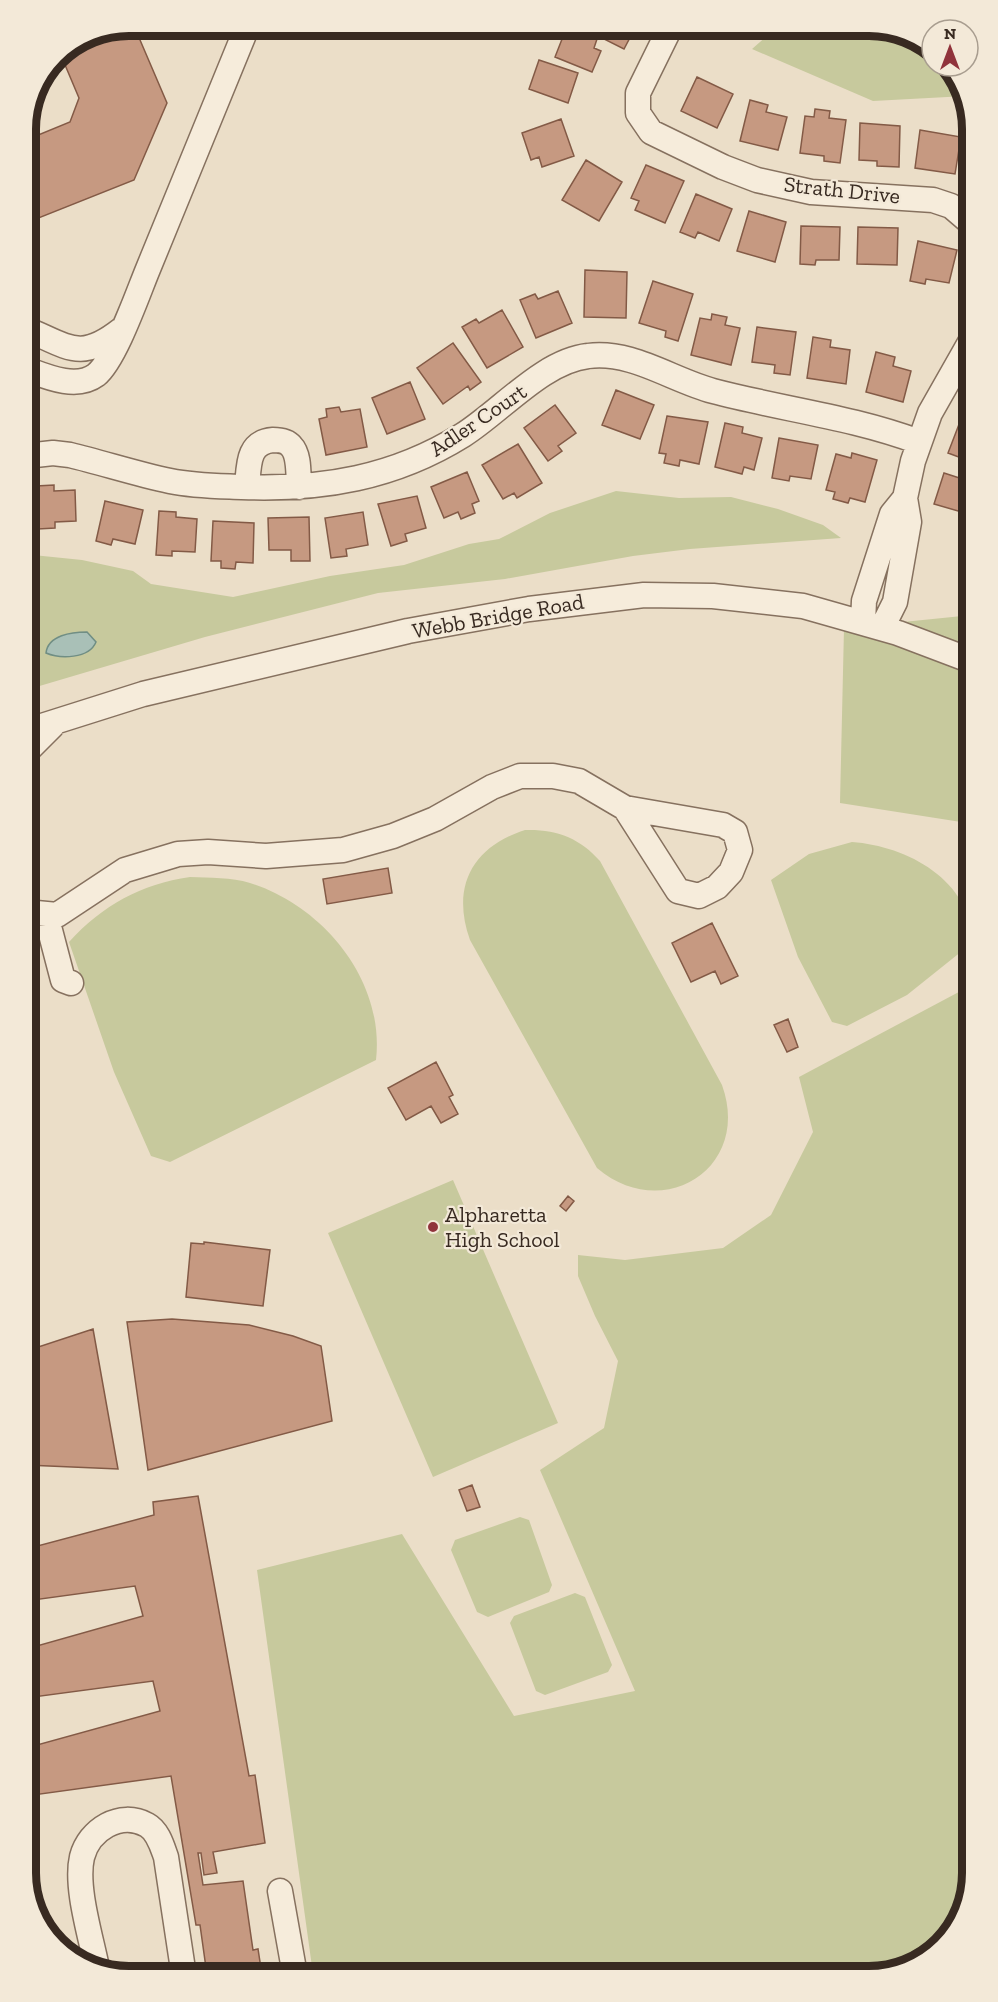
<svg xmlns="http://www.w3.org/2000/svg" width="998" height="2002" font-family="'Zilla Slab',serif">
  <rect width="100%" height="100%" fill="#ebdec8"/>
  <path fill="#c7c99d" d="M876,26L932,47V66H947L965,89L966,96L873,101L752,49L777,27Z
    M616,491L679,498L731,497L778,509L823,525L841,538L690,549L633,556L505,579L378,593L205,637L26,690V558L33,555L82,560L133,571L151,584L233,597L330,576L404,565L469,544L499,539L550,513Z
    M972,615V839L961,822L840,803L844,628Z
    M525,830C556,829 580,838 600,861L722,1085C752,1168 663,1224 597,1168L470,940C451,887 472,847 525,830Z
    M852,842C907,846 972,880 972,943L907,995L847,1026L832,1022L798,957L771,880L809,854Z
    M190,877C210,878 231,877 250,883C323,906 385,980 376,1060L170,1162L151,1156L114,1072L69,942C103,905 141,884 190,877Z
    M972,985V1874L955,1931L909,1969L313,1974L257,1570L402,1534L514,1716L635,1691L540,1470L604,1428L618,1361L595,1316L578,1276V1255L625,1260L723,1248L771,1215L813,1132L799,1077Z
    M453,1180L558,1423L433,1477L328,1233Z
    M520,1517L529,1520L552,1585L549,1592L488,1617L477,1612L451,1550L455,1540Z
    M575,1593L585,1597L612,1665L608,1672L545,1695L536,1691L510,1623L514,1616Z"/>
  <path fill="#a9c0b7" stroke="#708e84" stroke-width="1.5" d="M87,632L96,642C89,659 60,659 46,653C48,635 72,632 87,632Z"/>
  <path fill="#c69981" stroke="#835a46" stroke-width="1.5" d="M592,28H635L624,49L590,32Z
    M566,29L597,39L594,48L601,51L592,72L555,57Z
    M89,33H137L167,103L134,180L26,223V140L70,122L79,98L60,53Z
    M539,60L578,73L568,103L529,89Z
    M697,77L733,94L717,128L681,111Z
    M750,100L768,105L766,112L787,117L778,150L740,141Z
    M815,109L830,111L829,118L846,120L840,163L824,161V156L800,153L805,116L814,117Z
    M561,119L574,156L542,167L539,157L531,160L522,133Z
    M860,123L900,126L899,167L877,166V161L859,160Z
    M920,130L961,137L955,174L915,168Z
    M586,160L622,182L599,221L562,200Z
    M646,165L684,181L665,223L635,210L639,201L631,198Z
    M696,194L732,209L719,241L698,232L695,238L680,232Z
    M749,211L786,222L775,262L737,251Z
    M801,226L840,227L839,260H816L815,265L800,264Z
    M858,227L898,228L897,265L857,264Z
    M918,241L957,250L949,283L926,279L925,284L910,281Z
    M585,270L627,272L626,318L584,317Z
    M653,281L693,294L678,341L665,337L666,331L639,323Z
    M558,291L572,323L536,338L520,300L535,294L538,299Z
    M502,310L523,347L487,368L462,327L476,319L479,323Z
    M712,314L727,317L725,325L740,328L731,365L691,355L700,318L711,320Z
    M757,327L796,332L790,375L774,373L775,365L752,362Z
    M813,337L831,340L830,347L850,350L846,384L807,378Z
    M453,343L481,382L470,390L468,386L443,404L417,368Z
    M876,352L895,357L893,366L911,371L903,402L866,392Z
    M410,382L425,419L387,434L372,398Z
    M616,390L654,405L640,439L602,425Z
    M555,405L576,433L558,446L562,451L548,461L524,428Z
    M339,407L341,412L360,409L367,447L326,455L319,419L327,417L326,409Z
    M963,414L972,417V462L948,453Z
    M667,416L708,422L699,464L680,460L679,466L664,463L666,454L659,453Z
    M725,423L743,427L742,433L762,438L754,470L744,467L742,474L715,467Z
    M779,438L818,445L811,479L790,476L789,481L772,478Z
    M518,444L542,483L517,498L514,493L503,499L482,465Z
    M852,453L877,460L865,502L850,498L848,503L833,499L835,492L826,490L836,454L851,458Z
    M467,472L479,501L472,504L475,513L461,519L458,512L444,518L431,487Z
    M944,473L972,482V515L934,504Z
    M54,485V491L75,490L76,521L55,522V528L38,529L36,486Z
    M417,496L426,528L405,534L407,541L391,546L378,504Z
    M105,501L143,510L135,544L113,539L111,545L96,541Z
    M159,511L176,512V517L197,519L195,552L172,551V556L156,555Z
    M363,512L368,545L346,549L347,556L331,558L325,518Z
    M309,517L310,561H291V550H269L268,518Z
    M213,521L254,523L253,563L236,562L235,569L221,568V561H211Z
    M388,868L392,893L327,904L323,879Z
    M712,923L738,976L721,984L715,971L691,982L672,943Z
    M788,1019L798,1047L787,1052L774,1025Z
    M436,1062L453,1095L449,1097L458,1114L441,1123L431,1106L406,1120L388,1088Z
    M568,1196L574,1201L566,1211L560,1206Z
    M204,1242L270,1250L263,1306L186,1297L191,1243L204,1244Z
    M172,1319L249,1325L293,1336L321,1346L332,1421L148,1470L127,1322Z
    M93,1329L118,1469L26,1465V1351Z
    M472,1485L480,1507L467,1511L459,1490Z
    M198,1496L249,1776L255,1775L265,1843L213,1852L217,1873L204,1875L201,1853H198L203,1885L243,1881L253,1950L258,1949L262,1975H207L200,1925H196L171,1776L26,1796V1748L160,1711L153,1681L26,1698V1649L143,1616L135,1586L26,1601V1549L154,1515L153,1502Z"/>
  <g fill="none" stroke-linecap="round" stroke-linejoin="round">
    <g stroke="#86715f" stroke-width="27">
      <path id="minor" d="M670,28L638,93V113L651,132L723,167L757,180L811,192L933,200L951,206L972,224
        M26,329C69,347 80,362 121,330
        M26,369C45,376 76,390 96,375C115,360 138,293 148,269C180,190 213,111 245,32
        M26,456L53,453L70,455C103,463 137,474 170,481C194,486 218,486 242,487C322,490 394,478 463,435C501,411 543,361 588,356C631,350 672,380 713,391C781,409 852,417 919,442
        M247,487C249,466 247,442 273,440C279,440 287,441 291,446C300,455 298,475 299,487
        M863,622L864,601L892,514L905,498L913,461L930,413L972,339
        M882,628L895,602L909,522L905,498
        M26,731L143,694L408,631L529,609L644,595L713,596L803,606L898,633L972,661
        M26,752L52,726
        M26,912L57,915L125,870L178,854L208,852L266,856L343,850L393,836L435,819L492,787L520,776H553L579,781L625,808L723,825L735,832L740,850L731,872L717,887L699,896L678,891L625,808
        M46,915L63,980L71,983
        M280,1891L295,1975
        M97,1968C91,1937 75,1887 82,1857C89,1830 120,1810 147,1825C158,1831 162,1846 166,1857L184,1976"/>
    </g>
    <use href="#minor" stroke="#f6ecdb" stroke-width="24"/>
  </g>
  <circle fill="#90333b" stroke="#f3e9d8" stroke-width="2" cx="433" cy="1227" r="6"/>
  <g text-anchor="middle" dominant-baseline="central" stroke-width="4.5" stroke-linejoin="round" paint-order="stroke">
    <g font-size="22" fill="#382a21" stroke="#f3e9d8">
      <text transform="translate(842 190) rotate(6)">Strath Drive</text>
      <text transform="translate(478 420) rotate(-34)">Adler Court</text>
      <text transform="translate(498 616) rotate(-10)">Webb Bridge Road</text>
    </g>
    <g font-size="22" fill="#382a21" stroke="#f3e9d8" text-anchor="start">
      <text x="445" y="1214">Alpharetta<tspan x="445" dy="25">High School</tspan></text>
    </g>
  </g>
  <path d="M0 0H998V2002H0ZM129 36H869A93 93 0 0 1 962 129V1873A93 93 0 0 1 869 1966H129A93 93 0 0 1 36 1873V129A93 93 0 0 1 129 36Z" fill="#f3e9d8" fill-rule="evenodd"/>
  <path fill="none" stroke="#382a21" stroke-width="8" d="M129 36H869A93 93 0 0 1 962 129V1873A93 93 0 0 1 869 1966H129A93 93 0 0 1 36 1873V129A93 93 0 0 1 129 36Z"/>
  <g transform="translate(950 48)"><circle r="28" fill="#f3e9d8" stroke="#a89d8f" stroke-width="1.5"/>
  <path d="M0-4.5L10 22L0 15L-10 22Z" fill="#90333b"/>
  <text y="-9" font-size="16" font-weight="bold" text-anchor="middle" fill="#382a21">N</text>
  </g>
</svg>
